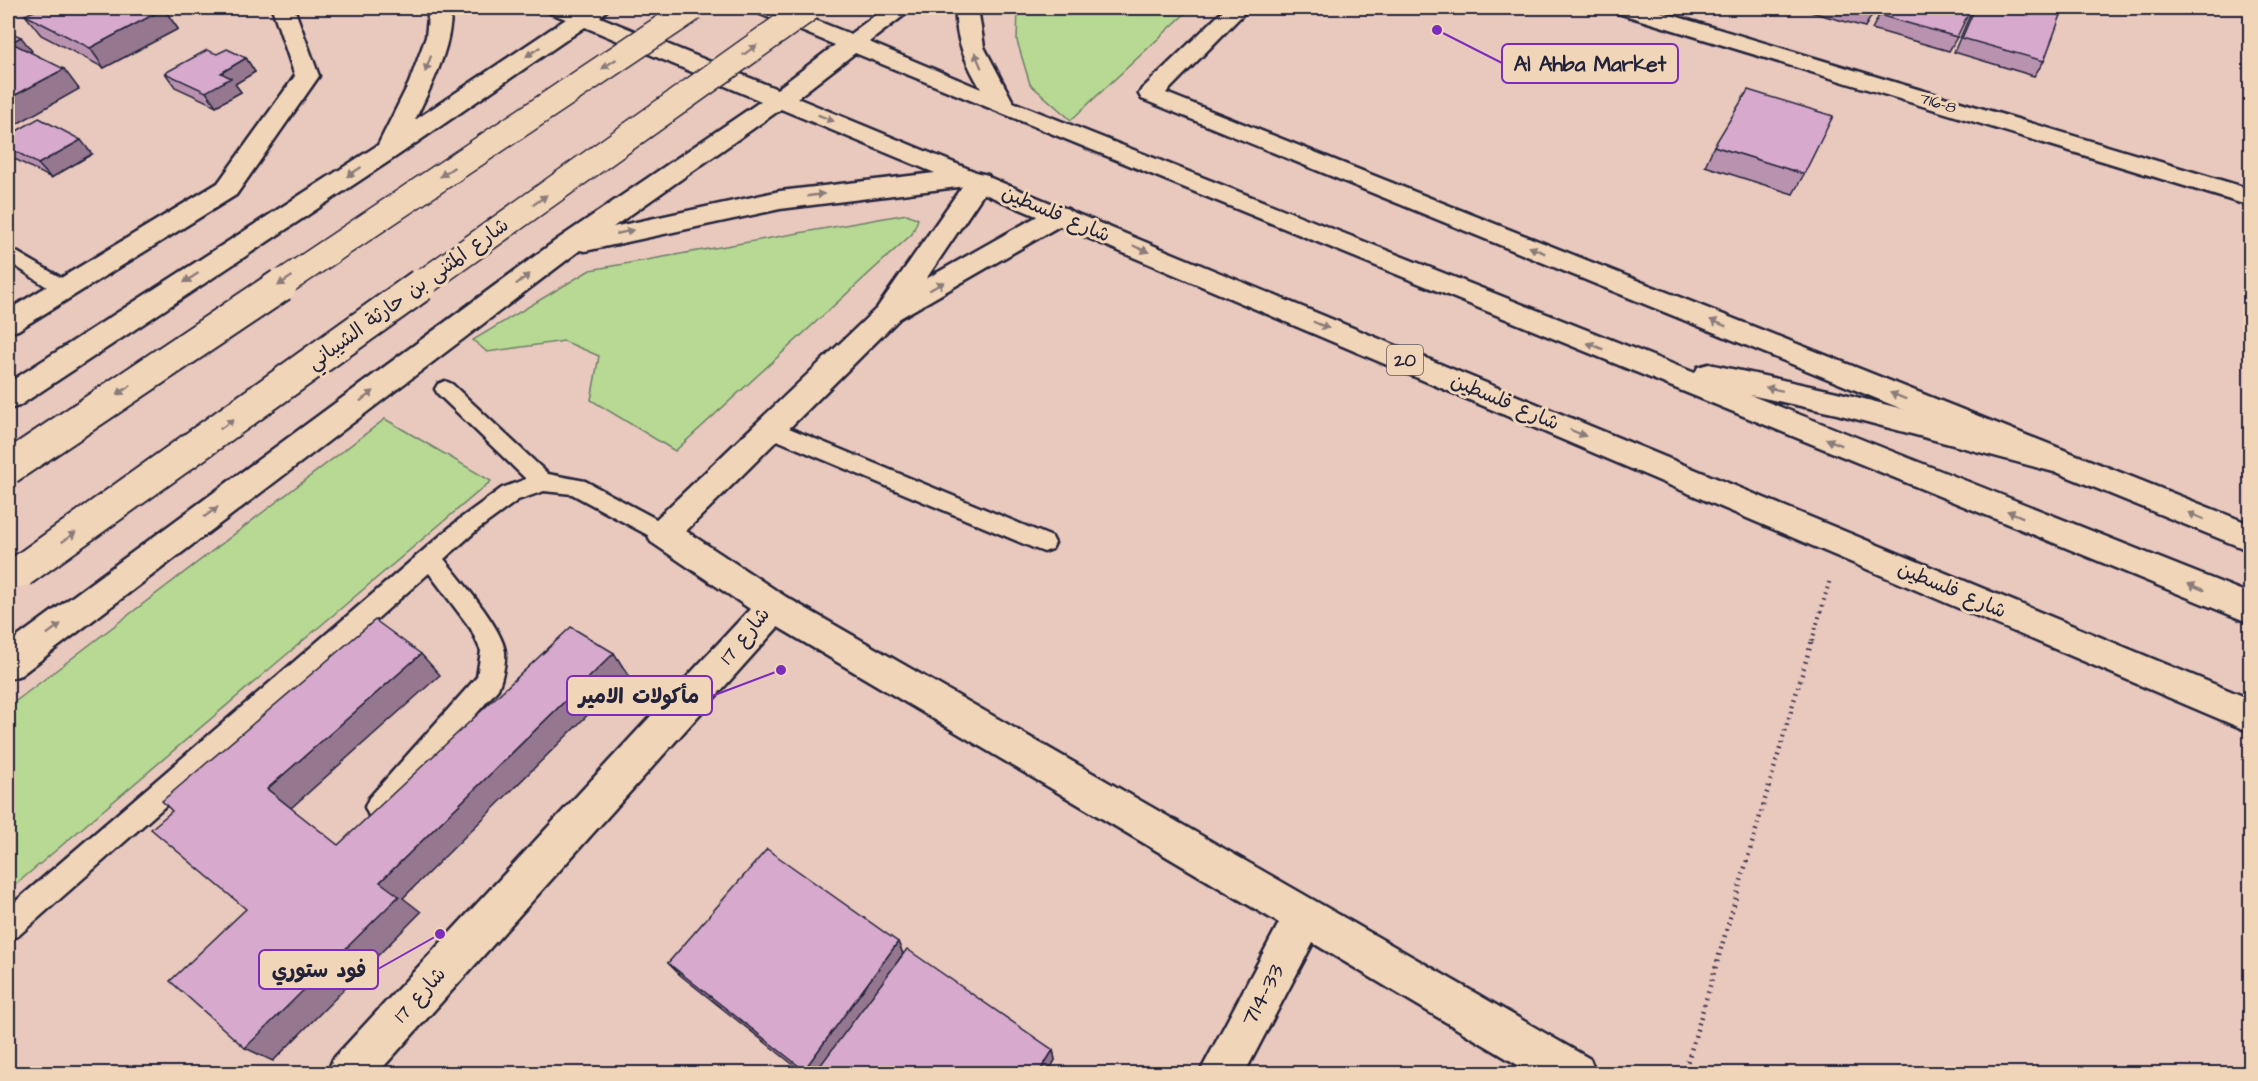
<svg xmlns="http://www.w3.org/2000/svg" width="2258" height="1081" font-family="'Architects Daughter','Playpen Sans Arabic',sans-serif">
  <rect width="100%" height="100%" fill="#e9c8be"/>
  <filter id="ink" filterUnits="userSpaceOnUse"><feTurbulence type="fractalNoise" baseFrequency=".0167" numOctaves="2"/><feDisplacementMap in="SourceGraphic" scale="12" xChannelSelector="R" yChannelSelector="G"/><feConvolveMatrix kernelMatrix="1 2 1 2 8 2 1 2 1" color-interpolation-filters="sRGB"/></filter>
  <g filter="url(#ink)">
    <path fill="#b7d993" stroke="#6c7e67" stroke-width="1.5" d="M1018,8H1191L1071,120L1030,84L1017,41Z
      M907,214L918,219L912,234L675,451L591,400L599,356L564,341L487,352L473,340L590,270Z
      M385,419L491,481L8,891V707Z"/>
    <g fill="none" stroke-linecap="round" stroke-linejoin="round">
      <g stroke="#22223b" stroke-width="5">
        <path id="lane" d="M8,247L70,283L73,288L70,293L63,295L56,293L8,261Z
          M445,381L452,384L548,474L585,481L671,527L674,533L671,539L663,542L655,539L572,494L544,491L518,500L477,530L444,559C460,579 503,629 505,652C506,663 502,679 498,689L387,816L378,819L369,816L365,807L369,798L477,677L481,651L471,629L429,573L18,936L8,939V908L461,518L502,488L526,479L438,394L435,389L438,384Z
          M772,421L1052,537L1055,543L1052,549L1044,552L1036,549L765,435L761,429L765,423Z"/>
      </g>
      <g stroke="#22223b" stroke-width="5">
        <path id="street" d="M272,8H294L319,76L236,195L18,330L8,333V310L218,183L295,76Z
          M1226,8H1249L1160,99L1151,101L1142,99L1139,94L1142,89Z
          M1615,8H1648L2250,189V206L1618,13Z
          M979,173L988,175L992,181L926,279L1050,209L1059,206L1068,209L1072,215L1068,221L900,318L686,531L786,597L1590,1059L1596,1074H1533L1313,943L1244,1074H1199L1279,923L778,627L377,1074H327L333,1059L750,609L651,542L647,533L651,524L877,308L970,175Z"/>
      </g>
      <g stroke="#22223b" stroke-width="5">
        <path id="secondary" d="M1151,87L2250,524V551L1142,99L1139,94L1142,89Z"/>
      </g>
      <g stroke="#22223b" stroke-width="5">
        <path id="primary" d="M429,8H451C452,48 432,84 415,120L566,19L550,13L547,8H609L600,17L777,89L835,45L758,13L755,8H785L850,34L885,8H910L907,13L869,42L981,89C966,64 954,37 956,8H978L984,47L1013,102L1695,373L1698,367L1709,364L1837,392L2065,451L2070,460L2065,469L2054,472L1837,414L1750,395L2250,594V623L855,53L797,98L2250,699V732L966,186L780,209L585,251L580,250L21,675L8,679V644L558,239L761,101L585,27L397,156L19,406L8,409V383L378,145L409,83L426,37ZM781,109L935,173L780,191L613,227Z"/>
      </g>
      <path stroke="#22223b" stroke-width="4" stroke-dasharray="1.5 4.5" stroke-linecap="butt" d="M1812,641L1830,579"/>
      <path stroke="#22223b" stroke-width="4.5" stroke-dasharray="1.5 5" stroke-linecap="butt" d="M1684,1074L1812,640"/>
      <use href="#lane" fill="#f1d5b8" fill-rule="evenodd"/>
      <use href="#street" fill="#f1d5b8" fill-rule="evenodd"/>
      <use href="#secondary" fill="#f1d5b8" fill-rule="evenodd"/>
      <use href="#primary" fill="#f1d5b8" fill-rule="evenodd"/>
      <g stroke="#22223b" stroke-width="29" stroke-linecap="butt">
        <path id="primary-bridge-far1" d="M278,286L693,8
          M419,286L809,8"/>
      </g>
      <g stroke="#22223b" stroke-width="36" stroke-linecap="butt">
        <path id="primary-bridge" d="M8,468L281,285
          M21,571L421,285"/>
      </g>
      <use href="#primary-bridge-far1" stroke="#f1d5b8" stroke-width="26"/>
      <use href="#primary-bridge" stroke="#f1d5b8" stroke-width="32"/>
    </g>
    <path fill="#b992b0" stroke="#22223b" stroke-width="1.5" d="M1796,8H1876L1865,27Z
      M1883,8L1957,37L1949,51L1872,29Z
      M1973,8H2033L2044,61L2034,76L1954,52Z
      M164,9L178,29L104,68L41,35L25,15Z
      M217,54L246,58L255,72L235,84L241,92L216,106L175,87L165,73Z
      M8,136L92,154L51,178L9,156L8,154Z
      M1714,146L1804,174L1793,194L1705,166Z
      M898,942L903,954L1053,1050L1055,1060L1047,1074H805L680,975L668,963Z"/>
    <path fill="#967790" stroke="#22223b" stroke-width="1.5" d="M164,9L178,29L104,68L90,48Z
      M21,37L32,51L8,64V44Z
      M246,58L255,72L235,84L241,92L216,106L206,92L221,73Z
      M64,69L79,89L8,129V99Z
      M81,140L92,154L51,178L38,164Z
      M614,653L628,675L403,898L421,912L273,1061L245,1048L380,882Z
      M421,654L440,675L291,808L267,789Z
      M898,942L903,954L817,1074H808L804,1070Z
      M1053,1050L1055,1060L1047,1074H1038Z"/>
    <path fill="#d7aacd" stroke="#22223b" stroke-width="1.5" d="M41,8H162L164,9L90,48L25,15Z
      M1852,8H1876L1873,13Z
      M1883,8H1971L1957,37L1879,15Z
      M1975,8H2033L2061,15L2044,61L1962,38Z
      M8,31L21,37L10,43L8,41Z
      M8,41L64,69L8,99Z
      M227,49L246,58L221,73L231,78L206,92L165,73L207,50L217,54Z
      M1748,90L1833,116L1804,174L1714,146Z
      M39,118L81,140L38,164L8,147V136Z
      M375,620L421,654L267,789L338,845L571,627L614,653L380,882L399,896L245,1048L170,981L246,909L151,829L172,811L162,801Z
      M767,849L898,942L804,1070L668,963Z
      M907,949L1053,1050L1038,1074H814Z"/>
    <defs><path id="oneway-solid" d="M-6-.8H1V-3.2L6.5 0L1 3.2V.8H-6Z" transform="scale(1.5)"/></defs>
    <g fill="#8a7c7a">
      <use href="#oneway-solid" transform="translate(750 50) rotate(-36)"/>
      <use href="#oneway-solid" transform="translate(533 52) rotate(146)"/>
      <use href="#oneway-solid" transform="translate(978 60) rotate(-113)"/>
      <use href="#oneway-solid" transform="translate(428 64) rotate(110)"/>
      <use href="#oneway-solid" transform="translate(609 64) rotate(146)"/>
      <use href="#oneway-solid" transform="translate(826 118) rotate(22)"/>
      <use href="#oneway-solid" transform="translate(354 172) rotate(147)"/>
      <use href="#oneway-solid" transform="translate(447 172) rotate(146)"/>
      <use href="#oneway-solid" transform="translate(816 195) rotate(-8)"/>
      <use href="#oneway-solid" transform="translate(540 200) rotate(-36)"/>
      <use href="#oneway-solid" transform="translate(625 232) rotate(-13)"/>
      <use href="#oneway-solid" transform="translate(1141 249) rotate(23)"/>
      <use href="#oneway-solid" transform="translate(1537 250) rotate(-158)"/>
      <use href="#oneway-solid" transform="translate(191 278) rotate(147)"/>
      <use href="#oneway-solid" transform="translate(523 279) rotate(-37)"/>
      <use href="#oneway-solid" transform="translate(285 281) rotate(146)"/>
      <use href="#oneway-solid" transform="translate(937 286) rotate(-30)"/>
      <use href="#oneway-solid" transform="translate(1718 323) rotate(-158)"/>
      <use href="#oneway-solid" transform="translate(1321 325) rotate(23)"/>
      <use href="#oneway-solid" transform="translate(1595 346) rotate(-158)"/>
      <use href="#oneway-solid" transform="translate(1774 389) rotate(-168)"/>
      <use href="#oneway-solid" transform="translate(124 390) rotate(146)"/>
      <use href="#oneway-solid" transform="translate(367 396) rotate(-37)"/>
      <use href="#oneway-solid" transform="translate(1898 396) rotate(-158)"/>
      <use href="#oneway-solid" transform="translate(227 424) rotate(-36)"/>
      <use href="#oneway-solid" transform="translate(1578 433) rotate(23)"/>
      <use href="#oneway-solid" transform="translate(1834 442) rotate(-158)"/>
      <use href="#oneway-solid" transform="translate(211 512) rotate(-37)"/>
      <use href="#oneway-solid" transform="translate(2015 514) rotate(-158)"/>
      <use href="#oneway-solid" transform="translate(2196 516) rotate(-158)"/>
      <use href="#oneway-solid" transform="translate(69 537) rotate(-36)"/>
      <use href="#oneway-solid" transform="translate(2196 587) rotate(-158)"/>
      <use href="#oneway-solid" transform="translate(54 629) rotate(-37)"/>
    </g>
  </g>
  <g text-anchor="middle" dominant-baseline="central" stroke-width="6" stroke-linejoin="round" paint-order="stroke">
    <g font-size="16" fill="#22223b" stroke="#f1d5b8">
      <text transform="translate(1938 103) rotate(17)">716-8</text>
    </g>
    <rect fill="#f1d5b8" stroke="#605860" stroke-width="1.5" x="1387" y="345" width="36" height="30" rx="4.5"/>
    <g font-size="18" font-weight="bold" fill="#22223b">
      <text x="1405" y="360">20</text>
    </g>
    <g font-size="20" fill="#22223b" stroke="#f1d5b8">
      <text transform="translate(1056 214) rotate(23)">شارع فلسطين</text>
      <text transform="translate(408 294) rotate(-36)">شارع المثنى بن حارثة الشيباني</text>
      <text transform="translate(1505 402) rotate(23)">شارع فلسطين</text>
      <text transform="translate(1952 590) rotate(23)">شارع فلسطين</text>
      <text transform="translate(745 636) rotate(-51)">شارع 17</text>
      <text transform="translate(420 995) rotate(-48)">شارع 17</text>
    </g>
    <g font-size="24" fill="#22223b" stroke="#f1d5b8">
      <text transform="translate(1263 995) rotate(-62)">714-33</text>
    </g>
  </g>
  <path fill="none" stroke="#7b2cbf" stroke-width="2" d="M1437 30L1502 63M781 670L712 696M440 934L378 969"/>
  <g fill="#7b2cbf" stroke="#f1d5b8" stroke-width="2">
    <circle cx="1437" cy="30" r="6"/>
    <circle cx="781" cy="670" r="6"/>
    <circle cx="440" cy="934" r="6"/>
  </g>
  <g fill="#f1d5b8" stroke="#7b2cbf" stroke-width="2">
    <rect x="1502" y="44" width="176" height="39" rx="6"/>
    <rect x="567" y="676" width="145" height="39" rx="6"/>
    <rect x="259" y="950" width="119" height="39" rx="6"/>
  </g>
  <g font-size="21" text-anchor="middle" font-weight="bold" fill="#22223b">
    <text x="1590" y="71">Al Ahba Market</text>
    <text x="639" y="703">مأكولات الامير</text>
    <text x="319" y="977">فود ستوري</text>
  </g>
  <rect width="2258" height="1081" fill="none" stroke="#f1d5b8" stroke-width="30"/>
  <rect x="15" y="15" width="2228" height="1051" fill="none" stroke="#22223b" stroke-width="2" filter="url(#ink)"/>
</svg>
